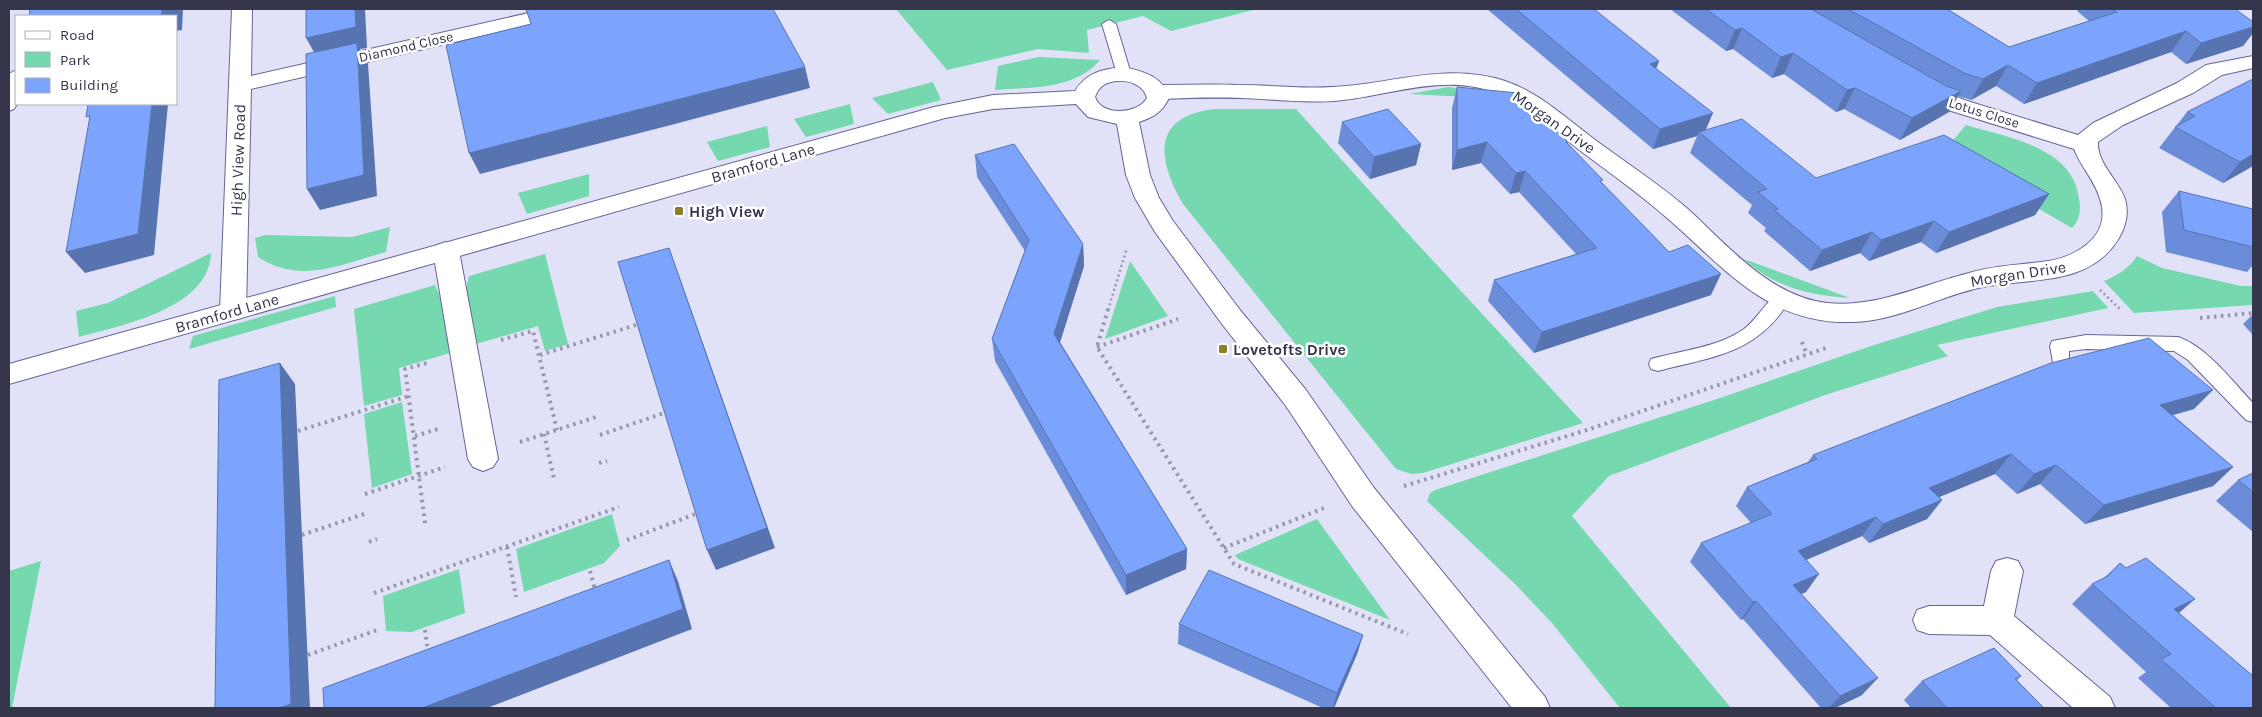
<svg xmlns="http://www.w3.org/2000/svg" width="2262" height="717" font-family="Karla,sans-serif">
  <rect width="100%" height="100%" fill="#e1e2f8"/>
  <path fill="#75d8ae" d="M896,9H1257L1171,31L1143,16L1087,30L1089,53L1038,49L947,70Z
    M1039,57L1100,60C1075,90 1031,87 995,90L998,66Z
    M933,82L941,100L888,114L872,98Z
    M1448,87L1484,91L1506,99L1409,94Z
    M850,104L854,124L806,137L794,119Z
    M1214,109H1296L1412,238L1583,423L1423,473L1411,474L1396,469L1183,204C1157,159 1151,117 1214,109Z
    M1966,125C2006,137 2074,147 2079,199C2081,209 2080,220 2072,228L1997,185L1949,145Z
    M767,126L770,147L718,161L707,142Z
    M589,174V196L527,214L518,193Z
    M390,227L386,252C342,264 301,285 258,257L255,238L265,235L352,237Z
    M211,253C209,309 122,325 79,337L76,311L108,303Z
    M545,254L568,344L545,351L538,326L476,344L466,289L469,276Z
    M2137,256L2162,268L2241,286H2253V305L2134,313L2104,281C2116,276 2130,268 2137,256Z
    M1744,259L1850,298C1810,296 1774,287 1744,259Z
    M1130,261L1168,316L1105,339Z
    M435,285L440,296L450,353L399,368L402,395L364,406L354,309Z
    M2093,291L2108,308L1937,345L1948,356L1825,395L1609,476L1572,516L1731,708H1620L1552,623L1516,585L1427,501L1430,493L1435,490L1720,398L1874,345L1997,307Z
    M335,296L336,307L189,349L193,336Z
    M402,402L412,474L372,488L364,414Z
    M612,514L620,546L604,563L524,592L516,549Z
    M1317,519L1390,620L1238,559L1235,555Z
    M41,561L12,708H9V571Z
    M459,569L465,613L412,632L386,631L383,596Z"/>
  <g fill="none" stroke-linecap="round" stroke-linejoin="round">
    <g stroke="#666496" stroke-width="2">
      <path id="lane" d="M1109,20L1116,24L1131,74L1129,77H1119L1117,74L1102,24Z
        M16,70L17,104L14,109L9,111V74Z
        M1782,292L1788,294L1791,298C1758,354 1715,356 1658,371L1651,369L1649,364L1651,359C1682,350 1717,348 1744,329C1757,320 1769,296 1782,292Z
        M2086,335L2178,337C2206,346 2233,382 2253,403V422L2246,420L2188,360L2174,351L2086,349L2069,351V357L2067,362L2060,364L2053,362L2050,346L2052,341Z"/>
    </g>
    <g stroke="#666496" stroke-width="2">
      <path id="street" d="M232,9H252L251,76L546,9H582L579,13L572,15L251,89L246,311L242,318L233,320L224,318L220,311Z
        M2253,56V68L2222,75L2193,93L2123,125L2098,142C2097,164 2118,179 2125,199C2129,213 2126,226 2119,238C2091,285 2035,278 1988,286C1942,294 1900,321 1853,322C1767,325 1724,267 1666,217C1636,191 1604,169 1573,145C1547,125 1522,101 1490,91C1440,74 1385,97 1334,101C1303,103 1272,99 1241,98C1214,97 1186,98 1159,99L1151,97L1148,92L1151,87L1159,85C1185,85 1211,84 1238,85C1270,85 1301,89 1333,87C1393,84 1445,62 1505,81C1538,92 1563,116 1590,136C1623,161 1658,183 1689,210C1728,246 1771,297 1827,303C1877,308 1921,285 1969,273C1992,266 2017,265 2041,262C2073,259 2113,238 2100,199C2095,181 2081,167 2074,149L1948,110L1913,94L1910,89L1913,84L1921,82L1929,84L1964,100L2078,135L2093,123L2177,83L2206,65Z
        M446,242L455,245L459,251L498,459L493,467L483,471L473,467L468,459L433,251L437,245Z
        M2007,558L2018,561L2023,571L2014,616L2110,697L2115,708H2073L1990,635L1929,634L1917,630L1913,620L1917,610L1929,606H1984L1991,571L1996,561Z"/>
    </g>
    <g stroke="#666496" stroke-width="2">
      <path id="secondary" d="M1124,67C1144,72 1163,76 1169,98C1162,112 1154,117 1139,122L1150,175L1159,198L1173,221L1240,310L1306,390L1374,488L1545,697L1550,708H1512L1352,506L1286,406L1222,324L1155,232L1135,198L1126,175L1117,124L1088,117L1076,104L993,109L945,118L9,384V364L934,107L993,95L1075,91C1087,72 1103,69 1124,67ZM1117,81C1129,80 1144,85 1147,98C1138,114 1102,117 1095,97C1099,86 1106,82 1117,81Z"/>
    </g>
    <path stroke="#9696ac" stroke-width="2.5" stroke-dasharray="2 3" stroke-linecap="butt" d="M2100,290L2121,310
      M1108,310L1127,248"/>
    <path stroke="#9696ac" stroke-width="4" stroke-dasharray="2.5 4.5" stroke-linecap="butt" d="M1108,309L1097,347L1234,564L1408,634
      M2200,318L2253,313
      M501,340L533,331L557,430
      M1802,342L1807,355
      M1097,347L1178,319
      M540,355L639,324
      M298,431L409,396
      M544,434L554,479
      M600,435L667,412
      M415,436L438,429
      M520,442L596,417
      M599,463L607,461
      M1404,486L1587,430L1826,348
      M365,494L445,467
      M425,523L405,369L427,363
      M302,535L367,513
      M627,540L698,513
      M369,542L377,539
      M507,547L516,597
      M1224,548L1324,508
      M590,571L595,590
      M374,593L619,507
      M425,630L428,653
      M308,655L377,630"/>
    <use href="#lane" fill="#fff" fill-rule="evenodd"/>
    <use href="#street" fill="#fff" fill-rule="evenodd"/>
    <use href="#secondary" fill="#fff" fill-rule="evenodd"/>
  </g>
  <path fill="#6b8dd9" d="M1487,9H1594L1656,69L1706,130L1816,178L2049,194L2035,215L1936,253L1921,242L1869,261L1860,253L1810,271L1764,231L1766,228L1748,213L1752,205L1690,153L1697,136L1653,149Z
    M1670,9H1947L2009,47L2089,21L2077,11L2079,9H2235L2253,22V33L2243,46L2186,64L2171,52L2024,104L1996,86L1971,100L1958,96L1949,112L1900,140L1844,109L1836,112L1784,74L1772,78L1733,49L1726,51Z
    M2253,79V166L2223,183L2159,148L2187,112Z
    M1457,87L1568,142L1567,144L1602,183L1711,295L1534,353L1488,301L1494,280L1576,254L1519,192L1510,194L1481,163L1452,170V108Z
    M1342,122L1421,144L1416,165L1370,179L1338,143Z
    M975,155L1083,244L1084,266L1060,342L1187,549L1186,569L1126,595L995,361L992,339L1025,251L977,177Z
    M2179,191L2253,247V265L2247,272L2166,252L2162,212Z
    M2253,314V335L2243,324Z
    M2194,409L2173,415L2233,467L2213,486L2085,524L2040,484L2017,494L1995,474L1939,497L1942,500L1927,519L1869,543L1862,536L1806,560V592L1801,594L1862,695L1835,708H1821L1743,619L1741,620L1690,562L1701,543L1751,523L1736,506L1747,487L1808,462L1813,455Z
    M2253,473V532L2216,501L2238,480Z
    M2120,563L2179,613L2253,708H2171L2138,678L2146,672L2072,604L2092,584L2104,578Z
    M1179,624L1363,635L1357,654L1334,708H1323L1178,644Z
    M2021,676L2017,680L2044,708H1911L1904,700L1922,681Z"/>
  <path fill="#5773b0" d="M168,9H183L182,30L176,31V16H161L162,10Z
    M355,9H365L367,48L360,49L368,64L377,196L320,210L307,189L318,59L306,38Z
    M2253,27V33L2243,46L2186,64L2201,43Z
    M1742,28L1733,49L1726,51L1735,30Z
    M2186,31L2171,52L2024,104L2037,83Z
    M1793,53L1784,74L1772,78L1781,57Z
    M1659,61L1652,81L1650,64Z
    M2008,65L1996,86L1971,100L1983,79Z
    M805,67L810,88L671,125L480,174L469,153Z
    M1855,88L1844,109L1836,112L1847,90Z
    M1961,91L1949,112L1900,140L1912,118Z
    M152,104H168L154,255L85,273L66,252Z
    M1713,113L1704,134L1699,132L1697,136L1653,149L1660,129Z
    M1487,142L1481,163L1452,170L1457,150Z
    M1421,144L1416,165L1370,179L1374,157Z
    M2253,154V166L2223,183L2240,162Z
    M1525,171L1519,192L1510,194L1516,173Z
    M2049,194L2035,215L1936,253L1949,232Z
    M1934,221L1921,242L1869,261L1881,240Z
    M1872,232L1860,253L1810,271L1822,250Z
    M1083,244L1084,266L1056,355L1054,334Z
    M677,270L775,548L716,570L707,550Z
    M1721,274L1711,295L1534,353L1542,332Z
    M280,363L295,384L310,708H279Z
    M2213,390L2194,409L2142,424L2160,405Z
    M2011,454L1995,474L1915,507L1929,488Z
    M2056,465L2040,484L2017,494L2034,474Z
    M2233,467L2213,486L2085,524L2104,505Z
    M1942,500L1927,519L1869,543L1883,524Z
    M1876,517L1862,536L1785,569L1798,551Z
    M1187,549L1186,569L1126,595V575Z
    M669,560L678,581L692,629L487,708H422Z
    M1819,574L1806,592L1780,603L1793,585Z
    M2195,599L2172,619L2174,609Z
    M1756,601L1743,619L1741,620L1753,602Z
    M1363,635L1357,654L1334,708H1333L1337,693Z
    M1878,678L1862,695L1835,708H1829L1840,696Z"/>
  <path fill="#7ca4fc" stroke="#5773b0" d="M30,9H168L162,10L161,16H29Z
    M306,9H355L356,27L306,38Z
    M526,9H773L805,67L664,103L469,153L446,45L531,24Z
    M1516,9H1594L1659,61L1650,64L1713,113L1660,129Z
    M1706,9H1811L1946,86L1961,91L1912,118L1855,88L1847,90L1793,53L1781,57L1742,28L1735,30Z
    M1848,9H1947L2009,47L2117,12L2112,9H2235L2253,22V27L2201,43L2186,31L2037,83L2008,65L1983,79L1964,73Z
    M357,43L364,175L307,189L306,54Z
    M2253,79V154L2240,162L2175,127L2195,116L2187,112Z
    M1457,87L1518,93L1568,142H1566L1603,180L1600,181L1669,252L1688,245L1721,274L1542,332L1494,280L1597,248L1525,171L1516,173L1487,142L1457,150Z
    M88,104H152L138,234L66,252L90,116L86,117Z
    M1388,109L1421,144L1374,157L1342,122Z
    M1742,119L1816,178L1944,135L2049,194L1949,232L1934,221L1881,240L1872,232L1822,250L1774,210L1778,209L1758,192L1767,189L1699,132Z
    M1014,144L1083,244L1054,334L1187,549L1126,575L992,339L1029,240L975,155Z
    M2179,191L2253,209V247L2184,230Z
    M669,248L767,528L707,550L618,262Z
    M2149,338L2213,390L2160,405L2233,467L2104,505L2056,465L2034,474L2011,454L1929,488L1942,500L1883,524L1876,517L1798,551L1819,574L1793,585L1878,678L1840,696L1756,601L1753,602L1701,543L1772,514L1747,487L1817,459L1813,455L2051,363Z
    M280,363L291,704L279,708H215L219,380Z
    M2253,473V492L2238,480Z
    M2146,558L2195,599L2174,609L2253,676V708H2216L2161,659L2171,654L2092,584L2108,576L2120,563L2126,568Z
    M669,560L683,609L422,708H324L323,688Z
    M1209,570L1363,635L1337,693L1179,624Z
    M1994,648L2021,676L2015,679L2044,708H1947L1922,681Z"/>
  <g fill="#898129" stroke="#fff" stroke-width="2">
    <rect x="674" y="206" width="10" height="10" rx="2.5"/>
    <rect x="1218" y="344" width="10" height="10" rx="2.5"/>
  </g>
  <g text-anchor="middle" dominant-baseline="central" stroke-width="5" stroke-linejoin="round" paint-order="stroke">
    <g font-size="14" fill="#35354b" stroke="#fff">
      <text transform="translate(406 47) rotate(-13)">Diamond Close</text>
      <text transform="translate(1984 113) rotate(17)">Lotus Close</text>
    </g>
    <g font-size="16" fill="#35354b" stroke="#fff">
      <text transform="translate(1554 122) rotate(35)">Morgan Drive</text>
      <text transform="translate(238 160) rotate(-88)">High View Road</text>
      <text transform="translate(763 163) rotate(-16)">Bramford Lane</text>
      <text transform="translate(2018 274) rotate(-9)">Morgan Drive</text>
      <text transform="translate(227 313) rotate(-16)">Bramford Lane</text>
    </g>
    <g font-size="16" font-weight="bold" fill="#35354b" stroke="#fff" text-anchor="start">
      <text x="689" y="211">High View</text>
      <text x="1233" y="349">Lovetofts Drive</text>
    </g>
  </g>
  <rect width="2262" height="717" fill="none" stroke="#35354b" stroke-width="20"/>
  <rect x="15" y="15" width="162" height="90" fill="#ffffff" stroke="#aeaeb7"/>
  <rect x="25" y="31" width="25" height="8" fill="#ffffff" stroke="#aeaeb7"/>
  <text x="60" y="40" font-size="15" fill="#35354b">Road</text>
  <rect x="25" y="52" width="25" height="15" fill="#75d8ae" stroke="#aeaeb7"/>
  <text x="60" y="65" font-size="15" fill="#35354b">Park</text>
  <rect x="25" y="78" width="25" height="15" fill="#7ca4fc" stroke="#aeaeb7"/>
  <text x="60" y="90" font-size="15" fill="#35354b">Building</text>
</svg>
